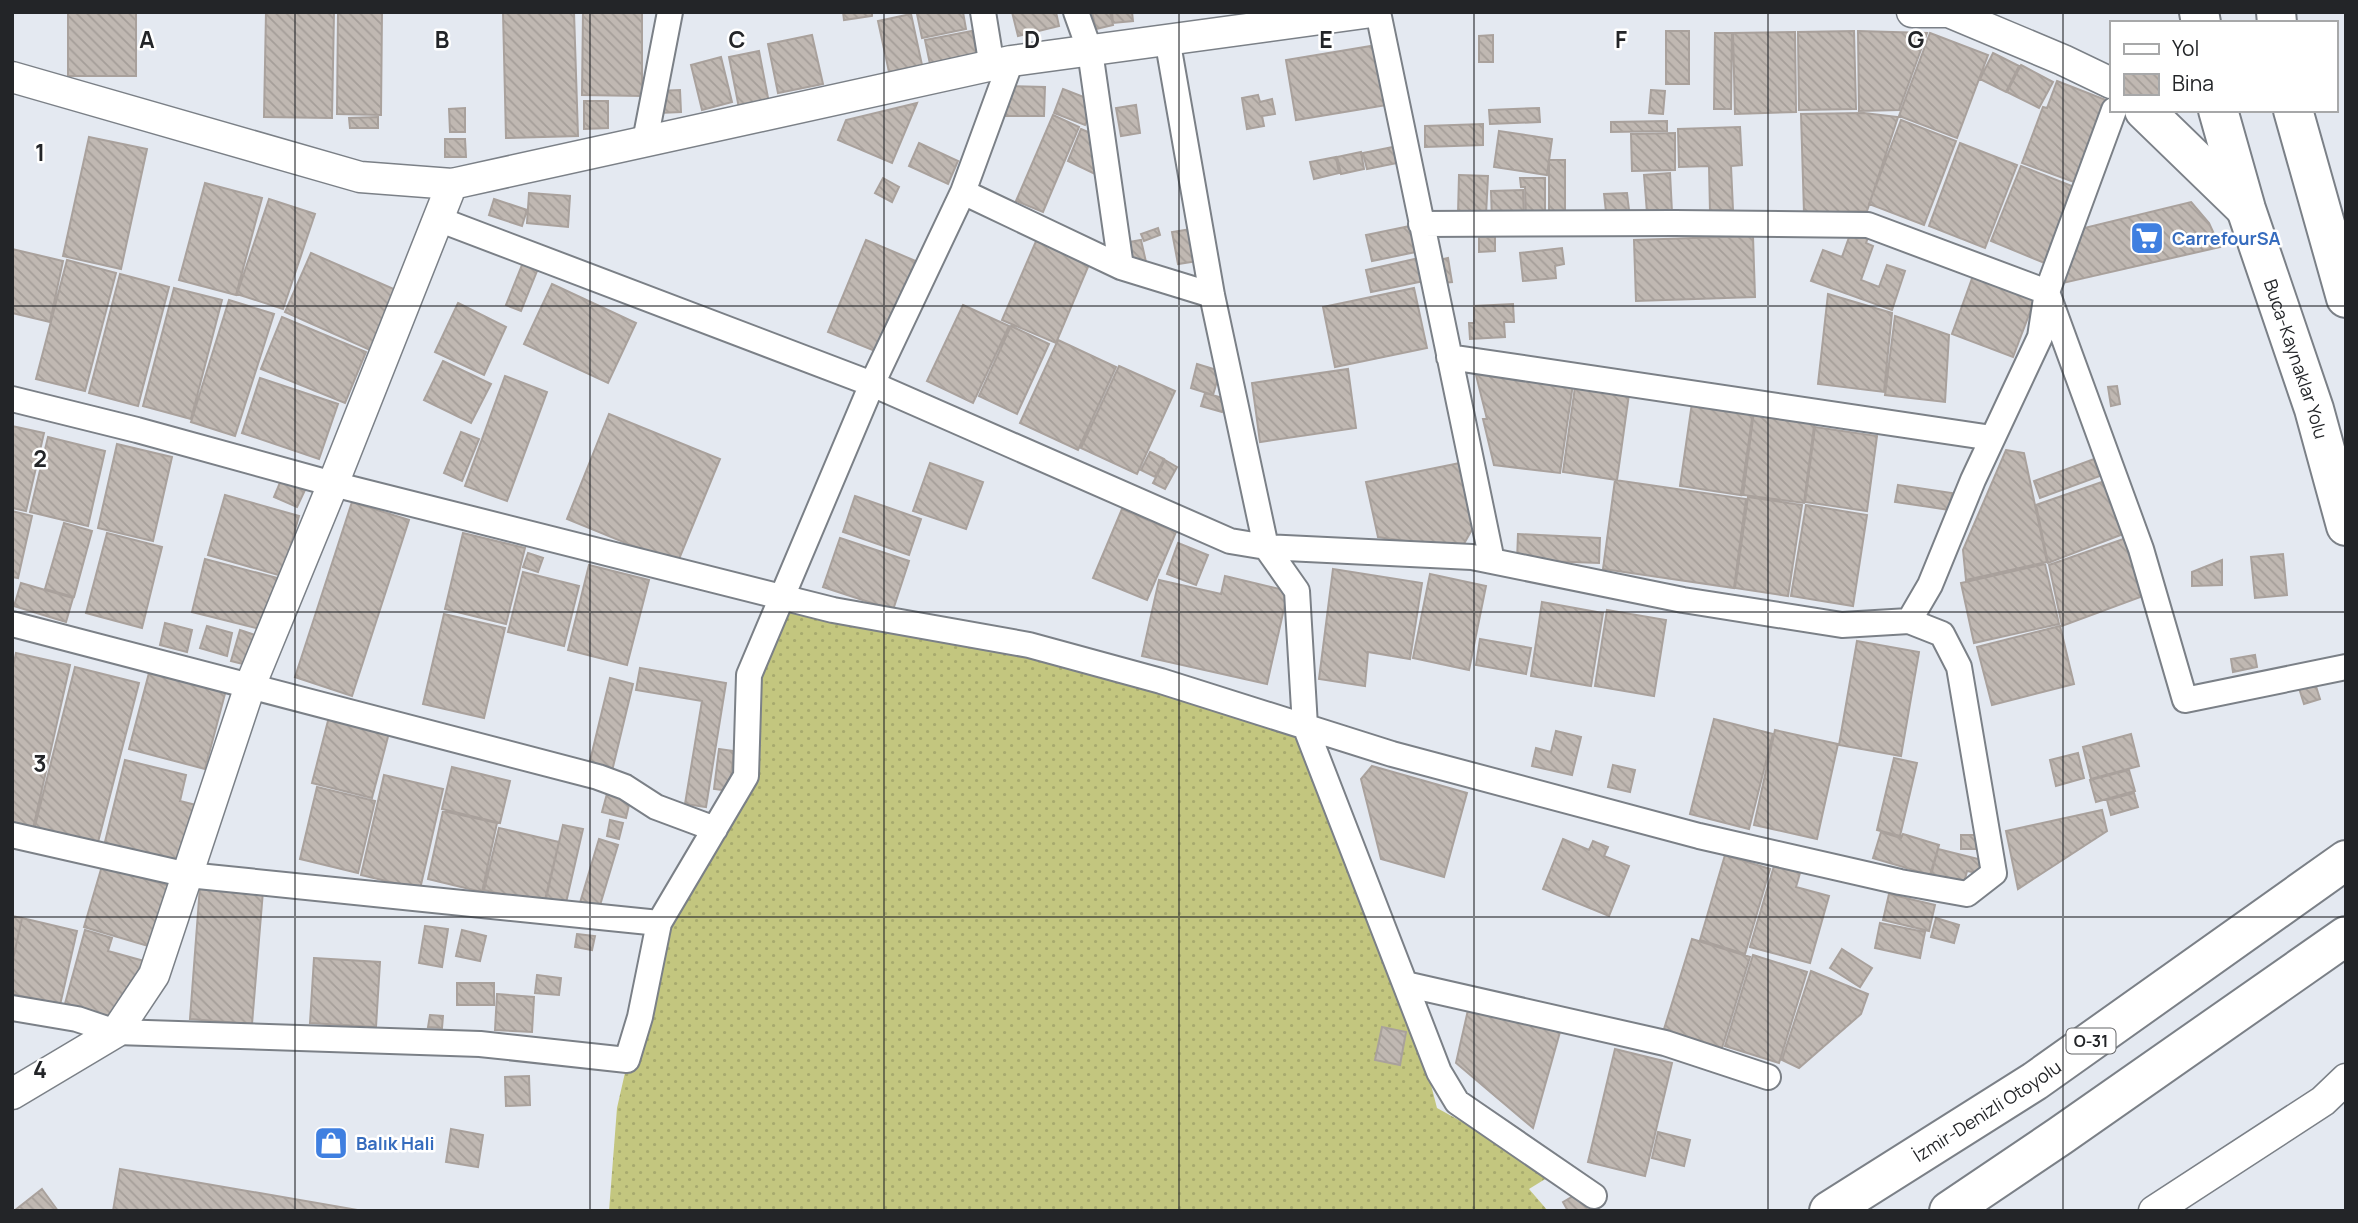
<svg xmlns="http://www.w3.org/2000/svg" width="2358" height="1223" font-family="Manrope,sans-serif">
  <defs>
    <pattern id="grass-dots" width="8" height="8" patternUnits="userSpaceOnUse" patternTransform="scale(1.75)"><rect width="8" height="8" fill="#c3c67f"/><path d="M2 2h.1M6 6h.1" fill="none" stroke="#a7aa6e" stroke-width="1.8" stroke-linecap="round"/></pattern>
    <pattern id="building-back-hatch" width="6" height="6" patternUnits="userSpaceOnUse" patternTransform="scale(1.75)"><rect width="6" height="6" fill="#c0b8b2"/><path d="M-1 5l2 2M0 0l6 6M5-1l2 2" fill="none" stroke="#a59e99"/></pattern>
  </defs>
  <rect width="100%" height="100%" fill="#e4e9f1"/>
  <path fill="url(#grass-dots)" d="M782,597L1029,645L1305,726L1405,984L1437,1108L1555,1173L1529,1189L1548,1211H609L617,1108L659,923L746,776L749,675Z"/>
  <path fill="url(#building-back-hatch)" stroke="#a9a19c" stroke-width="2" d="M68,12H136V76H68Z
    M266,12H334L332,118L264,117Z
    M338,12H382L381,115L337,114Z
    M503,12H574L578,136L506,138Z
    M583,12H642V96L582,95Z
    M843,12H872V16L844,20Z
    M923,12H963L966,29L922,38L917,14Z
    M1012,12H1056L1059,26L1018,36Z
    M1092,12H1110L1113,25L1096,29Z
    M1112,12H1132L1133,21L1113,23Z
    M911,14L922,65L889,72L878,21Z
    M972,31L977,54L930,64L925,40Z
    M1666,31H1689V84H1666Z
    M1854,31L1856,109L1799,110L1798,32Z
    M1858,31L1927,33L1899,110L1859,111Z
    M1795,32L1796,112L1735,114L1733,33Z
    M1715,33H1732L1731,109H1714Z
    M1930,33L1988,55L1957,138L1899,116Z
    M812,35L823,84L778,93L768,44Z
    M1493,35V62H1479V36Z
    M1377,45L1387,105L1296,120L1286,60Z
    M759,51L769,103L739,108L729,57Z
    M1993,53L2019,66L2006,92L1980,79Z
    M721,57L732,102L702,110L691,65Z
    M2021,65L2053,82L2039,108L2007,92Z
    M2057,81L2106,100L2097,124L2082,185L2022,163L2043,107L2047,108Z
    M1004,86L1045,87L1044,116H1004Z
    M1063,89L1094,101L1085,125L1054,113Z
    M680,90L681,112L659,113L658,91Z
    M1651,90L1665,91L1663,114L1649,113Z
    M1258,95L1260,102L1272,99L1275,114L1262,116L1264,126L1247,129L1242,98Z
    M584,101H608V128L584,129Z
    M917,103L892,163L838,140L846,120Z
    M1136,105L1140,133L1121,136L1116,108Z
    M465,108V132H450L449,109Z
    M1539,108L1540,122L1490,124L1489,110Z
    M1864,113L1898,117L1867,211L1804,213L1801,114Z
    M1053,115L1079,127L1043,212L1016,201Z
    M378,117V128H350L349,118Z
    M1901,120L1956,141L1924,225L1869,204Z
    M1667,121V131L1611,132V122Z
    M1483,124V145L1425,147V126Z
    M1740,127L1742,165L1731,166L1733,210L1710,211L1709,166L1679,167L1678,129Z
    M1081,129L1097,136L1095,174L1068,161Z
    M1499,131L1552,139L1547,175L1494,167Z
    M1675,133V170L1632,171L1631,134Z
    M89,137L147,149L121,269L63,256Z
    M445,139H465L466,157H445Z
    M919,143L958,161L948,184L909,166Z
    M1960,143L2017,165L1985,248L1929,226Z
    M1393,147L1397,163L1367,169L1363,153Z
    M1361,152L1364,169L1341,174L1337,157Z
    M1336,157L1339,173L1314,179L1310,162Z
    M1549,160H1565V218H1549Z
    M2021,166L2077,188L2047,264L1991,241Z
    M1670,173L1672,212L1647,213L1644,175Z
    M1459,175L1488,176L1486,215L1458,214Z
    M883,178L899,187L892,202L875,193Z
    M1520,178H1545V218H1526L1525,187H1521Z
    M205,183L262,198L236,295L179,280Z
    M1523,190L1524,220H1492L1491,191Z
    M529,193L570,196L568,227L527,223Z
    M1627,193L1629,210L1606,212L1604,194Z
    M269,199L315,214L283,309L237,294Z
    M494,199L527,210L522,226L489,215Z
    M2191,202L2209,223L2220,247L2063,283L2080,229Z
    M1410,226L1416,252L1372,261L1366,235Z
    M1158,228L1160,235L1144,241L1141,234Z
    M1192,229L1198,261L1178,264L1172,232Z
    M1852,229L1869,235L1866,243L1873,246L1861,280L1879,287L1887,265L1905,271L1892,310L1811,281L1823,250L1842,257Z
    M1040,232L1093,255L1056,343L1002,320Z
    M1753,236L1755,297L1636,301L1634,240Z
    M1479,237H1495V251L1479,252Z
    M866,240L918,262L880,353L828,332Z
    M1141,240L1146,262L1134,264L1129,242Z
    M1562,248L1564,264L1555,266L1556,278L1523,281L1520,253Z
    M12,249L63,261L50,322L12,313Z
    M311,253L396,290L370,350L285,312Z
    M1419,258L1424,281L1371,292L1366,270Z
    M1448,258L1452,282L1443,283L1439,260Z
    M67,260L116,273L85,391L36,379Z
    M524,260L539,266L521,311L506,305Z
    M1974,273L2036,296L2013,357L1952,334Z
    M120,274L169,287L138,406L89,393Z
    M552,284L636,323L608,383L524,344Z
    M174,288L222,300L191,419L143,406Z
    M1414,288L1427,348L1335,367L1323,307Z
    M1828,294L1892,313L1884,392L1818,384Z
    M229,300L274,314L235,436L191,422Z
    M458,303L506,327L484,375L435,352Z
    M1513,304L1514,322H1504L1505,337L1470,339L1469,323H1474V306Z
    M963,305L1009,326L973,403L927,381Z
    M1895,316L1949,335L1945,402L1885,395Z
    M282,317L366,352L345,403L261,369Z
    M1011,326L1049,344L1017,414L979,396Z
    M1058,340L1116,367L1078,450L1020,423Z
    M443,361L491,384L471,423L424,400Z
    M1197,364L1220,371L1213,395L1191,388Z
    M1119,366L1175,391L1137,474L1081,448Z
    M1348,369L1356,428L1260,442L1252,383Z
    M1475,371L1573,384L1560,473L1494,465L1483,419H1487Z
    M505,376L547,392L507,501L465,486Z
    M260,378L338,404L319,459L242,433Z
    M2117,386L2120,404L2111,406L2108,387Z
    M1575,387L1629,394L1617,480L1563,472Z
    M1205,393L1226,399L1222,412L1201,406Z
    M1692,403L1753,412L1741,495L1680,486Z
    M1754,411L1815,419L1804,503L1743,495Z
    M609,414L720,459L677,564L567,519Z
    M12,426L44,433L26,511L12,508Z
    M1815,427L1877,436L1867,511L1805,502Z
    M461,432L479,439L462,481L444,473Z
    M48,437L105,451L88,526L30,512Z
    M117,444L172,457L153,541L98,528Z
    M2006,450L2024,453L2047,562L1966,580L1963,550Z
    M1150,452L1164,459L1155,477L1141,470Z
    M2094,459L2100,476L2040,498L2034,481Z
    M1165,460L1177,467L1165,489L1153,483Z
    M930,463L983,482L966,529L913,511Z
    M1460,463L1474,526L1461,549L1378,537L1366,482Z
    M2113,478L2123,534L2048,563L2036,505Z
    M281,480L305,490L297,507L274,497Z
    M1615,480L1746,499L1734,588L1603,569Z
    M1898,485L1952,493L1950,510L1895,502Z
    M225,495L299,516L282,576L208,555Z
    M855,496L921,519L909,555L843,532Z
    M1748,497L1802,505L1788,596L1735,588Z
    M352,502L409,520L352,696L295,677Z
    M1806,505L1867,515L1853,606L1791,596Z
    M1122,509L1176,532L1147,600L1093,578Z
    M12,511L32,516L18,578L12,577Z
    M64,523L92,531L74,597L45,589Z
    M107,533L162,547L142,628L86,613Z
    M463,533L525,548L506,624L445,609Z
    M1518,534L1600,538L1599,563L1517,560Z
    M2129,537L2146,595L2062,626L2049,565Z
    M840,538L909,561L893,610L823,587Z
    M1178,543L1208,555L1196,585L1167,574Z
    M528,553L543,558L538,572L523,567Z
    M2283,554L2287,595L2255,598L2251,557Z
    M205,559L281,579L268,631L192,612Z
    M2222,560V585L2192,586V572Z
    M2045,564L2059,624L1974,643L1961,583Z
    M589,565L649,580L627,665L568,650Z
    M1333,569L1422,583L1410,659L1368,652L1365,686L1319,679Z
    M523,572L579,586L564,646L508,632Z
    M1430,574L1486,586L1469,670L1413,658Z
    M1225,576L1288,591L1267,684L1142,656L1159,580L1221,594Z
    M21,583L73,598L66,622L14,606Z
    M1542,602L1603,613L1591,686L1531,676Z
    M1607,610L1666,620L1654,696L1595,686Z
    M444,614L505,628L484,718L423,704Z
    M165,623L192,630L187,652L160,645Z
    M207,626L232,633L227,656L200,648Z
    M2060,626L2074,684L1992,705L1977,647Z
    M240,630L255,635L247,665L231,661Z
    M1480,639L1531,648L1526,674L1476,665Z
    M1857,641L1919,652L1901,756L1839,745Z
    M16,653L70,665L33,829L12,824V671Z
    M2255,655L2257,667L2233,672L2231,659Z
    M75,667L139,683L97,846L34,830Z
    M640,668L726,683L706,807L685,804L702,701L636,690Z
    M150,669L226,690L205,769L129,749Z
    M610,678L633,684L612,771L589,765Z
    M2314,680L2320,699L2304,704L2298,685Z
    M330,713L390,729L372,798L312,783Z
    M1714,719L1773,734L1749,829L1690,814Z
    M1775,730L1838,744L1817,839L1754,825Z
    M1556,731L1581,737L1572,775L1532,766L1536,748L1551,752Z
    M2131,734L2139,766L2091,779L2083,747Z
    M719,749L734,751L729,791L714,789Z
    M2078,753L2084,778L2056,786L2050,760Z
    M1894,758L1917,763L1900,836L1877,830Z
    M125,760L186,775L180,801L196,805L181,865L104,846Z
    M1613,765L1635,770L1630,792L1608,787Z
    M1372,766L1467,793L1444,877L1381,859L1361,779Z
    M452,767L510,781L500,823L442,809Z
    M2129,770L2135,791L2096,802L2090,780Z
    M384,775L443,789L420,889L361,875Z
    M317,787L375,801L358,873L300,859Z
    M608,790L631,796L626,818L602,812Z
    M2134,793L2138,807L2111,815L2107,800Z
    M2102,810L2107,831L2018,889L2006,831Z
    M443,811L497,823L482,892L428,879Z
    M610,820L623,823L619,839L607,836Z
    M563,825L583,829L565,907L545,903Z
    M499,828L559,842L544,904L484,890Z
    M1881,832L1901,838L1903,834L1939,845L1930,875L1873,858Z
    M1961,835H1977L1976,849H1961Z
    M599,839L618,845L598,912L579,906Z
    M1563,839L1589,850L1593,841L1608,847L1604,856L1629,866L1609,916L1543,889Z
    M1938,849L1986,861L1983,874L1967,871L1964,883L1931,875Z
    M1725,855L1770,869L1745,954L1700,940Z
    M102,866L173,887L155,948L84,927Z
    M1774,866L1800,873L1796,887L1829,896L1810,963L1750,947Z
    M200,886L263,891L252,1024L190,1019Z
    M1889,894L1935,905L1929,931L1883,920Z
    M12,916L22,918L12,964Z
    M22,918L77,931L60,1005L12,994V964Z
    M1936,918L1959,925L1954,943L1931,937Z
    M1880,923L1925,932L1920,958L1875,948Z
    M425,926L448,929L442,967L419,963Z
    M85,930L112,938L108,951L144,961L113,1024L63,1011Z
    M462,930L486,936L480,961L456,956Z
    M577,934L595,936L592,950L575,947Z
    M1692,939L1750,957L1722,1048L1664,1029Z
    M1842,949L1872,968L1860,987L1830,968Z
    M1753,955L1807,972L1779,1063L1725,1046Z
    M314,958L380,962L376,1027L310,1023Z
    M1811,971L1868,994L1861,1014L1799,1068L1782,1060Z
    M537,975L561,978L559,995L535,993Z
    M457,983H494V1005H457Z
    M497,994L534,997L532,1032L495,1030Z
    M1468,1010L1560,1032L1533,1128L1456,1063Z
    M430,1015L443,1016L442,1028L428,1027Z
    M1382,1027L1406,1032L1400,1065L1375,1060Z
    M1615,1049L1672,1063L1645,1176L1588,1162Z
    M529,1076L530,1105L506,1106L505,1077Z
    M451,1129L483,1135L478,1167L446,1162Z
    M1658,1132L1690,1140L1684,1166L1652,1158Z
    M120,1169L358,1210V1211H113Z
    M42,1189L58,1211H14Z
    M1582,1191L1593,1211H1568L1563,1202Z"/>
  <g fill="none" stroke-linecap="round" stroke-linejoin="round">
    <g stroke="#7b8087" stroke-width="28">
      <path id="minor" d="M983,12L992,67
        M1076,12L1090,51L1121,267
        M1378,12L1492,561
        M1167,38L1212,295L1266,547L1297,591L1305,726L1405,984L1665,1043L1768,1077
        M1011,61L963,192L872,384L1230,541L1266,547L1472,557L1683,600L1842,625L1909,621L1930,585L1973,480L2040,337L2047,292L2114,110
        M645,141L670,12
        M963,192L1121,267L1212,295
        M438,219L872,384L749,675L746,776L659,923
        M1421,224L1675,223L1868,225L2047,292L2141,549L2185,700L2346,667
        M1449,357L1992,438
        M12,399L137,430L333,484L833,610L1029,645L1161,681L1392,754L1699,836L1900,882L1967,894L1994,873L1959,667L1942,634L1909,621
        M12,624L598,777L625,787L656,807L715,829
        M12,835L188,875L659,923L640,1017L627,1060L480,1044L116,1032L77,1019L12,1008
        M1405,984L1439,1072L1457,1102L1594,1196"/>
    </g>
    <g stroke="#7b8087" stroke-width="33">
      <path id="tertiary" d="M1912,12H1958
        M1951,13L2063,60L2111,83
        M12,77L360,177L452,184L1011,61L1372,12
        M12,1094L116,1032L154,975L250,686L333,484L452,184
        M2154,1211L2323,1101L2346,1079"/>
    </g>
    <g stroke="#7b8087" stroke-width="42">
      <g id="primary">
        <path d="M2199,12L2201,23"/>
        <path d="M2276,12L2277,23"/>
        <path d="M2144,110L2243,206"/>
        <path id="s1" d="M2218,110L2246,209L2314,409L2346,526"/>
        <path d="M2293,110L2346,298"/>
      </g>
    </g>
    <g stroke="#7b8087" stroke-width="42">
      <g id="motorway">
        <path id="s2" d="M1829,1211L2035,1081L2346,860"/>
        <path d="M1949,1211L2060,1136L2346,936"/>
      </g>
    </g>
    <use href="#minor" stroke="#fff" stroke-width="24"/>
    <use href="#tertiary" stroke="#fff" stroke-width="30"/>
    <use href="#primary" stroke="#fff" stroke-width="38"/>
    <use href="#motorway" stroke="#fff" stroke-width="38"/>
  </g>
  <path fill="none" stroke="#232528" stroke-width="2" stroke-opacity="0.55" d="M295,12V1211M590,12V1211M884,12V1211M1179,12V1211M1474,12V1211M1768,12V1211M2063,12V1211M12,306H2346M12,612H2346M12,917H2346"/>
  <defs>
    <g id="supermarket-square" transform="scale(1.75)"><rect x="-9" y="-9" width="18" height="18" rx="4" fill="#3f7fe0" stroke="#fff"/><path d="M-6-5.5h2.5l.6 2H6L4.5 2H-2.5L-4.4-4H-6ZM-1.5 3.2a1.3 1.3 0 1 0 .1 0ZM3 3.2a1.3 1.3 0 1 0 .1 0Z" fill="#fff"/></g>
    <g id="shop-square" transform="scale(1.75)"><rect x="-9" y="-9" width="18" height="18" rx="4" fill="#3f7fe0" stroke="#fff"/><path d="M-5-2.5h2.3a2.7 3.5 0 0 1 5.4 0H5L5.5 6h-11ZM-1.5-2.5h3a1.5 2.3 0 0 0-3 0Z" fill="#fff"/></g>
  </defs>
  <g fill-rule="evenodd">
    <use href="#supermarket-square" x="2147" y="238"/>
    <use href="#shop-square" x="331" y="1143"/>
  </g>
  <g text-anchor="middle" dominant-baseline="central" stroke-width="5" stroke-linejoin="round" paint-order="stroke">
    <rect fill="#fff" stroke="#656668" stroke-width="2" x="2066.5" y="1028.5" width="49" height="25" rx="5"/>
    <g font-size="16" font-weight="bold" fill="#232528">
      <text x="2091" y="1041">O-31</text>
    </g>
    <g font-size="18" font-weight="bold" fill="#366cbe" stroke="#fff" text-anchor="start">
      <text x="2172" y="238">CarrefourSA</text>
      <text x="356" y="1143">Balık Hali</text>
    </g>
    <g font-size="18" fill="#232528" stroke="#fff">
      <text stroke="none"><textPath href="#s1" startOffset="261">Buca-Kaynaklar Yolu</textPath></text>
      <text stroke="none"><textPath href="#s2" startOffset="187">İzmir-Denizli Otoyolu</textPath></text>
    </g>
  </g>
  <g font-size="23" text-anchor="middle" font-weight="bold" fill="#232528" stroke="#fff" stroke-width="5" stroke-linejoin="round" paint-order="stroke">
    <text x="147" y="48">A</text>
    <text x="442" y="48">B</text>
    <text x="737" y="48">C</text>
    <text x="1032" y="48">D</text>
    <text x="1326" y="48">E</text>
    <text x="1621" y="48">F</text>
    <text x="1916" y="48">G</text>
    <text x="40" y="161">1</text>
    <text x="40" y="467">2</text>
    <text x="40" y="772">3</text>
    <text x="40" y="1078">4</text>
  </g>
  <rect width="2358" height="1223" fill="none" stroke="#232528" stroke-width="28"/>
  <rect x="2110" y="21" width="228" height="91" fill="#ffffff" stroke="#a7a8a9" stroke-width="2"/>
  <rect x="2124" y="44" width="35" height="10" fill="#ffffff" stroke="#a7a8a9" stroke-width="2"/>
  <text x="2172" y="56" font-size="21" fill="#232528">Yol</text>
  <rect x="2124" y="74" width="35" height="21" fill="url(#building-back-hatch)" stroke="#a7a8a9" stroke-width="2"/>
  <text x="2172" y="91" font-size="21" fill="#232528">Bina</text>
</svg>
